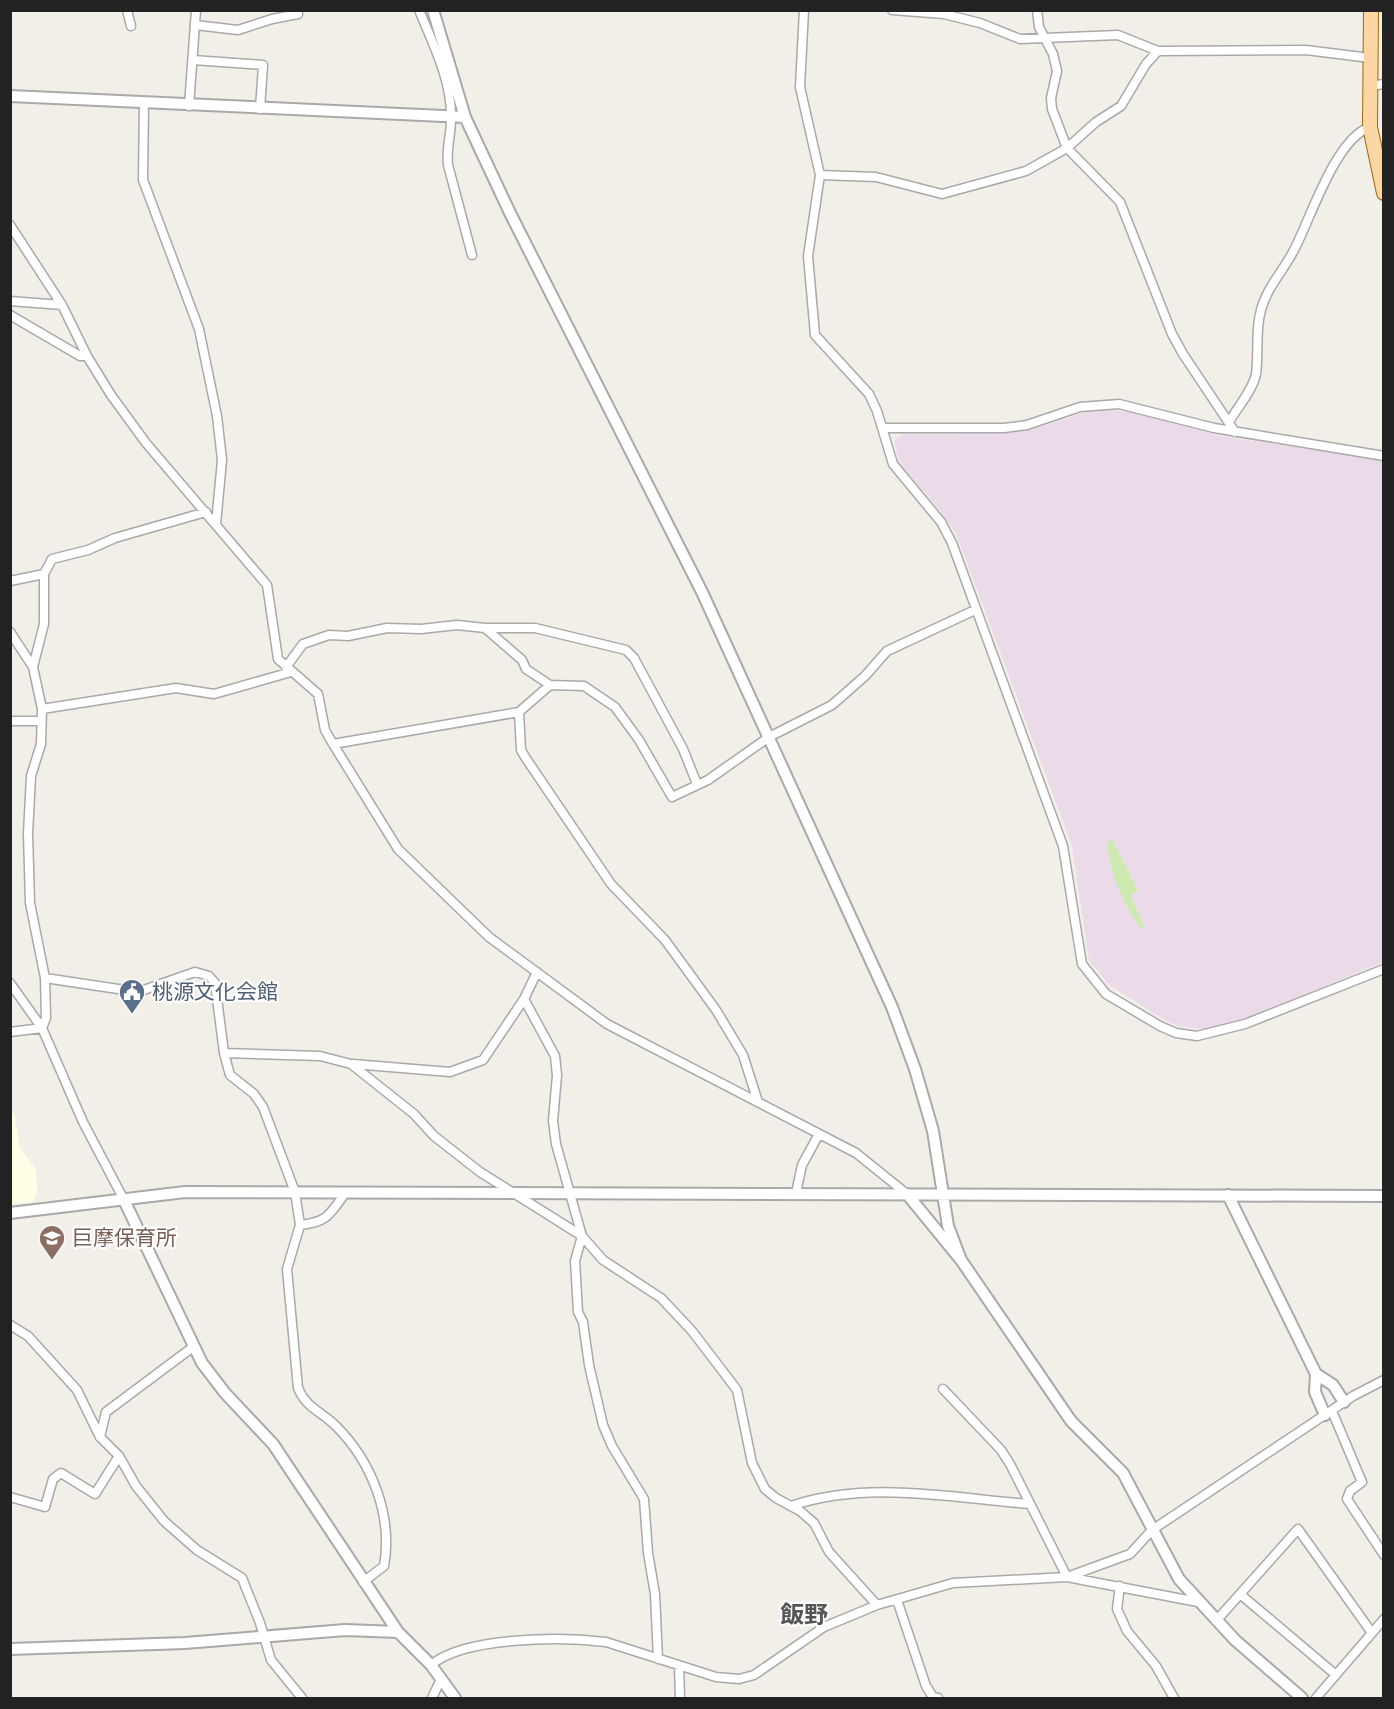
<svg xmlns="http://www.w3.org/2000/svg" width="1394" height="1709" font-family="'Alegreya Sans','Noto Sans JP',sans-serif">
  <rect width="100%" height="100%" fill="#f2efe9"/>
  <path fill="#ebdbe8" d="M1110,410L1131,412L1220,436L1383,460V962L1248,1018L1206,1029L1178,1026L1163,1019L1109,985L1089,961L1072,846L963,552L955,532L941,512L899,462L894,441L903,434L1004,433L1034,429L1083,413Z"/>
  <path fill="#ffffe5" d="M11,1113H14L20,1148L36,1170L37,1191L33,1202L11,1204Z"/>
  <path fill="#cdebb0" d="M1112,840L1138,891L1130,895L1144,926L1140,928C1122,902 1110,874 1107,843Z"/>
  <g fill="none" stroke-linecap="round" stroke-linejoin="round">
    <g stroke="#a9a9a9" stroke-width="11">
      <path id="minor" d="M127,10L131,26
        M419,10C433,44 452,81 451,119C451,135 446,149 448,165L472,255
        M804,10L800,87L820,175L808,256L815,335L869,394L877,411L893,464L941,522L952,543L1063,846L1082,964L1106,994L1160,1026L1176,1033L1197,1036L1245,1024L1384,969
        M892,10L944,14L980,23L1020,39L1118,35L1158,51L1306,50L1370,58
        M1037,10L1039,27L1053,54L1057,71L1051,98L1052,109L1067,148L1120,202L1172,334L1183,354L1235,432
        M195,25L238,30L272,19L298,14L297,10
        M193,60L263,65L260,109
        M1369,86L1384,84
        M144,103L143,180L199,329L217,416L222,460L216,524
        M189,106L196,10
        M820,175L876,177L942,194L1026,171L1067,148L1096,122L1121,106L1146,64L1158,51
        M10,225L62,305L87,356L111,395L146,443L267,585L278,659L318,694L325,730L333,744L398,849L489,937L607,1024L856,1153L907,1194
        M10,301L62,305
        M10,315L80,356H87
        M1229,422C1237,408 1253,390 1256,374C1259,353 1255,330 1261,310C1267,287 1284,270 1294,250C1311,218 1335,139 1370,127
        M883,428H1004L1027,425L1080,407L1119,404L1214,428L1384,456
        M10,581L44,574L52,559L88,550L115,538L206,512
        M485,628H535L626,650L634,658L683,749L697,784
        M10,632L33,667L42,709L41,744L31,776L28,834L30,903L45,978L46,1018L42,1028
        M33,667L44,624V574
        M286,667L303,644L329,635L348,636L387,628L421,629L457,625L485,628L522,660L526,669L550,685L584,686L615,707L639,740L672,797L708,780L769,737L832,705L865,676L887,651L975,610
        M42,709L176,688L214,694L291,672
        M519,712L521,750L525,757L611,884L665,940L716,1010L743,1055L758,1102
        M10,721H41
        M333,744L519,712L550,685
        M45,978L138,992L195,972L209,976L215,983L224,1053L230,1075L254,1094L263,1107L295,1192L300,1225L287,1269L298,1388C306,1408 322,1412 336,1426C372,1462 393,1516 384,1566L363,1582
        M10,983L42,1028L83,1122L123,1198
        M524,999L555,1056L557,1075L553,1121L556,1144L582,1236L575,1261L578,1312L583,1322L589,1365L603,1425L612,1446L644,1499L648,1553L655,1594L658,1659
        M10,1032L42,1028
        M224,1053L320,1056L351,1064L414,1114L434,1136L480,1172L582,1236L603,1260L661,1298L692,1331L737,1390L752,1463L765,1489L776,1498L800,1511L814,1523L829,1552L877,1605
        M353,1064L450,1072L483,1060L524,999L537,972
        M796,1193L802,1165L819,1134
        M300,1225C328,1222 330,1214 346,1192
        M10,1325L28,1336L77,1390L100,1437L119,1456L136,1486L164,1521L197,1550L242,1578L260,1623L271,1660L302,1698
        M943,1389L1001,1450L1010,1464L1067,1577L1198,1602
        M1332,1411L1362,1482L1350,1491L1347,1499L1384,1555
        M100,1437L106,1412L193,1347
        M10,1497L45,1507L53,1479L61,1473L95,1494L119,1456
        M791,1506C868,1480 951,1498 1030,1504
        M1120,1586L1117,1609L1127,1631L1156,1666L1174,1698
        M1240,1594L1336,1675
        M897,1600L926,1686L933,1697L938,1698
        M1216,1621L1298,1529L1372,1633
        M431,1665C465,1636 563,1637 606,1642L716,1677L739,1679L754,1675L824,1627L877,1605L953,1583L1067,1577L1130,1554L1152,1530L1353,1396L1384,1380
        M679,1666L680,1698
        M432,1698L441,1679
        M1316,1698L1384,1619"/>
    </g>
    <g stroke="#a9a9a9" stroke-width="14">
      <path id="tertiary" d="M433,10L465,117L510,213L702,592L892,1007L915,1069L933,1131L948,1226L961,1260
        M10,96L465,117
        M907,1194L961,1260L1071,1421L1123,1473L1179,1579L1235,1640L1302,1698
        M1228,1195L1316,1374L1315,1392L1325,1415
        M123,1198L202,1363L225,1393L273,1444L398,1632L431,1665L455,1698
        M10,1213L185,1192L1384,1196
        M1316,1374L1333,1385L1344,1402
        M10,1649L185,1643L345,1630L398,1632"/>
    </g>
    <g stroke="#a06b00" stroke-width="16">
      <path id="primary" d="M1371,10L1370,127L1384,193"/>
    </g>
    <use href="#minor" stroke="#fff" stroke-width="8"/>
    <use href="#tertiary" stroke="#fff" stroke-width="10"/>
    <use href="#primary" stroke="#fcd6a4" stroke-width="14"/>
  </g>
  <defs>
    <g id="civic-pin" transform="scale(1.35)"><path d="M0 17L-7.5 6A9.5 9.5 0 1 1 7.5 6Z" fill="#5c6f8a" stroke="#fff"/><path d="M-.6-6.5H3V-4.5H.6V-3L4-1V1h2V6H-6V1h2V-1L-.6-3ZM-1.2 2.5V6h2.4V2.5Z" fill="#fff"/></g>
    <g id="school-pin" transform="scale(1.35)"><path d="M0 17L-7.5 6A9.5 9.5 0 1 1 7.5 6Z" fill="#8d6e63" stroke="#fff"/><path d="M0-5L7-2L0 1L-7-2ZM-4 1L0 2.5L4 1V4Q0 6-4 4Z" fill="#fff"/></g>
  </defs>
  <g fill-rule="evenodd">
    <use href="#civic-pin" x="132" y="992"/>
    <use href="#school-pin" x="52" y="1238"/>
  </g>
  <g text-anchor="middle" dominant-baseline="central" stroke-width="4.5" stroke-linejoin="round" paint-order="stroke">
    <g font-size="21" fill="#4e5e75" stroke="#fff" text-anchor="start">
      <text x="152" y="992">桃源文化会館</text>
    </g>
    <g font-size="21" fill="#785e54" stroke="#fff" text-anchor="start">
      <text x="72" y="1238">巨摩保育所</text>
    </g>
    <g font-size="24" font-weight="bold" fill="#555" stroke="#fff">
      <text x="804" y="1616">飯野</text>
    </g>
  </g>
  <rect width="1394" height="1709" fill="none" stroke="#222222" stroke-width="24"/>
</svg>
